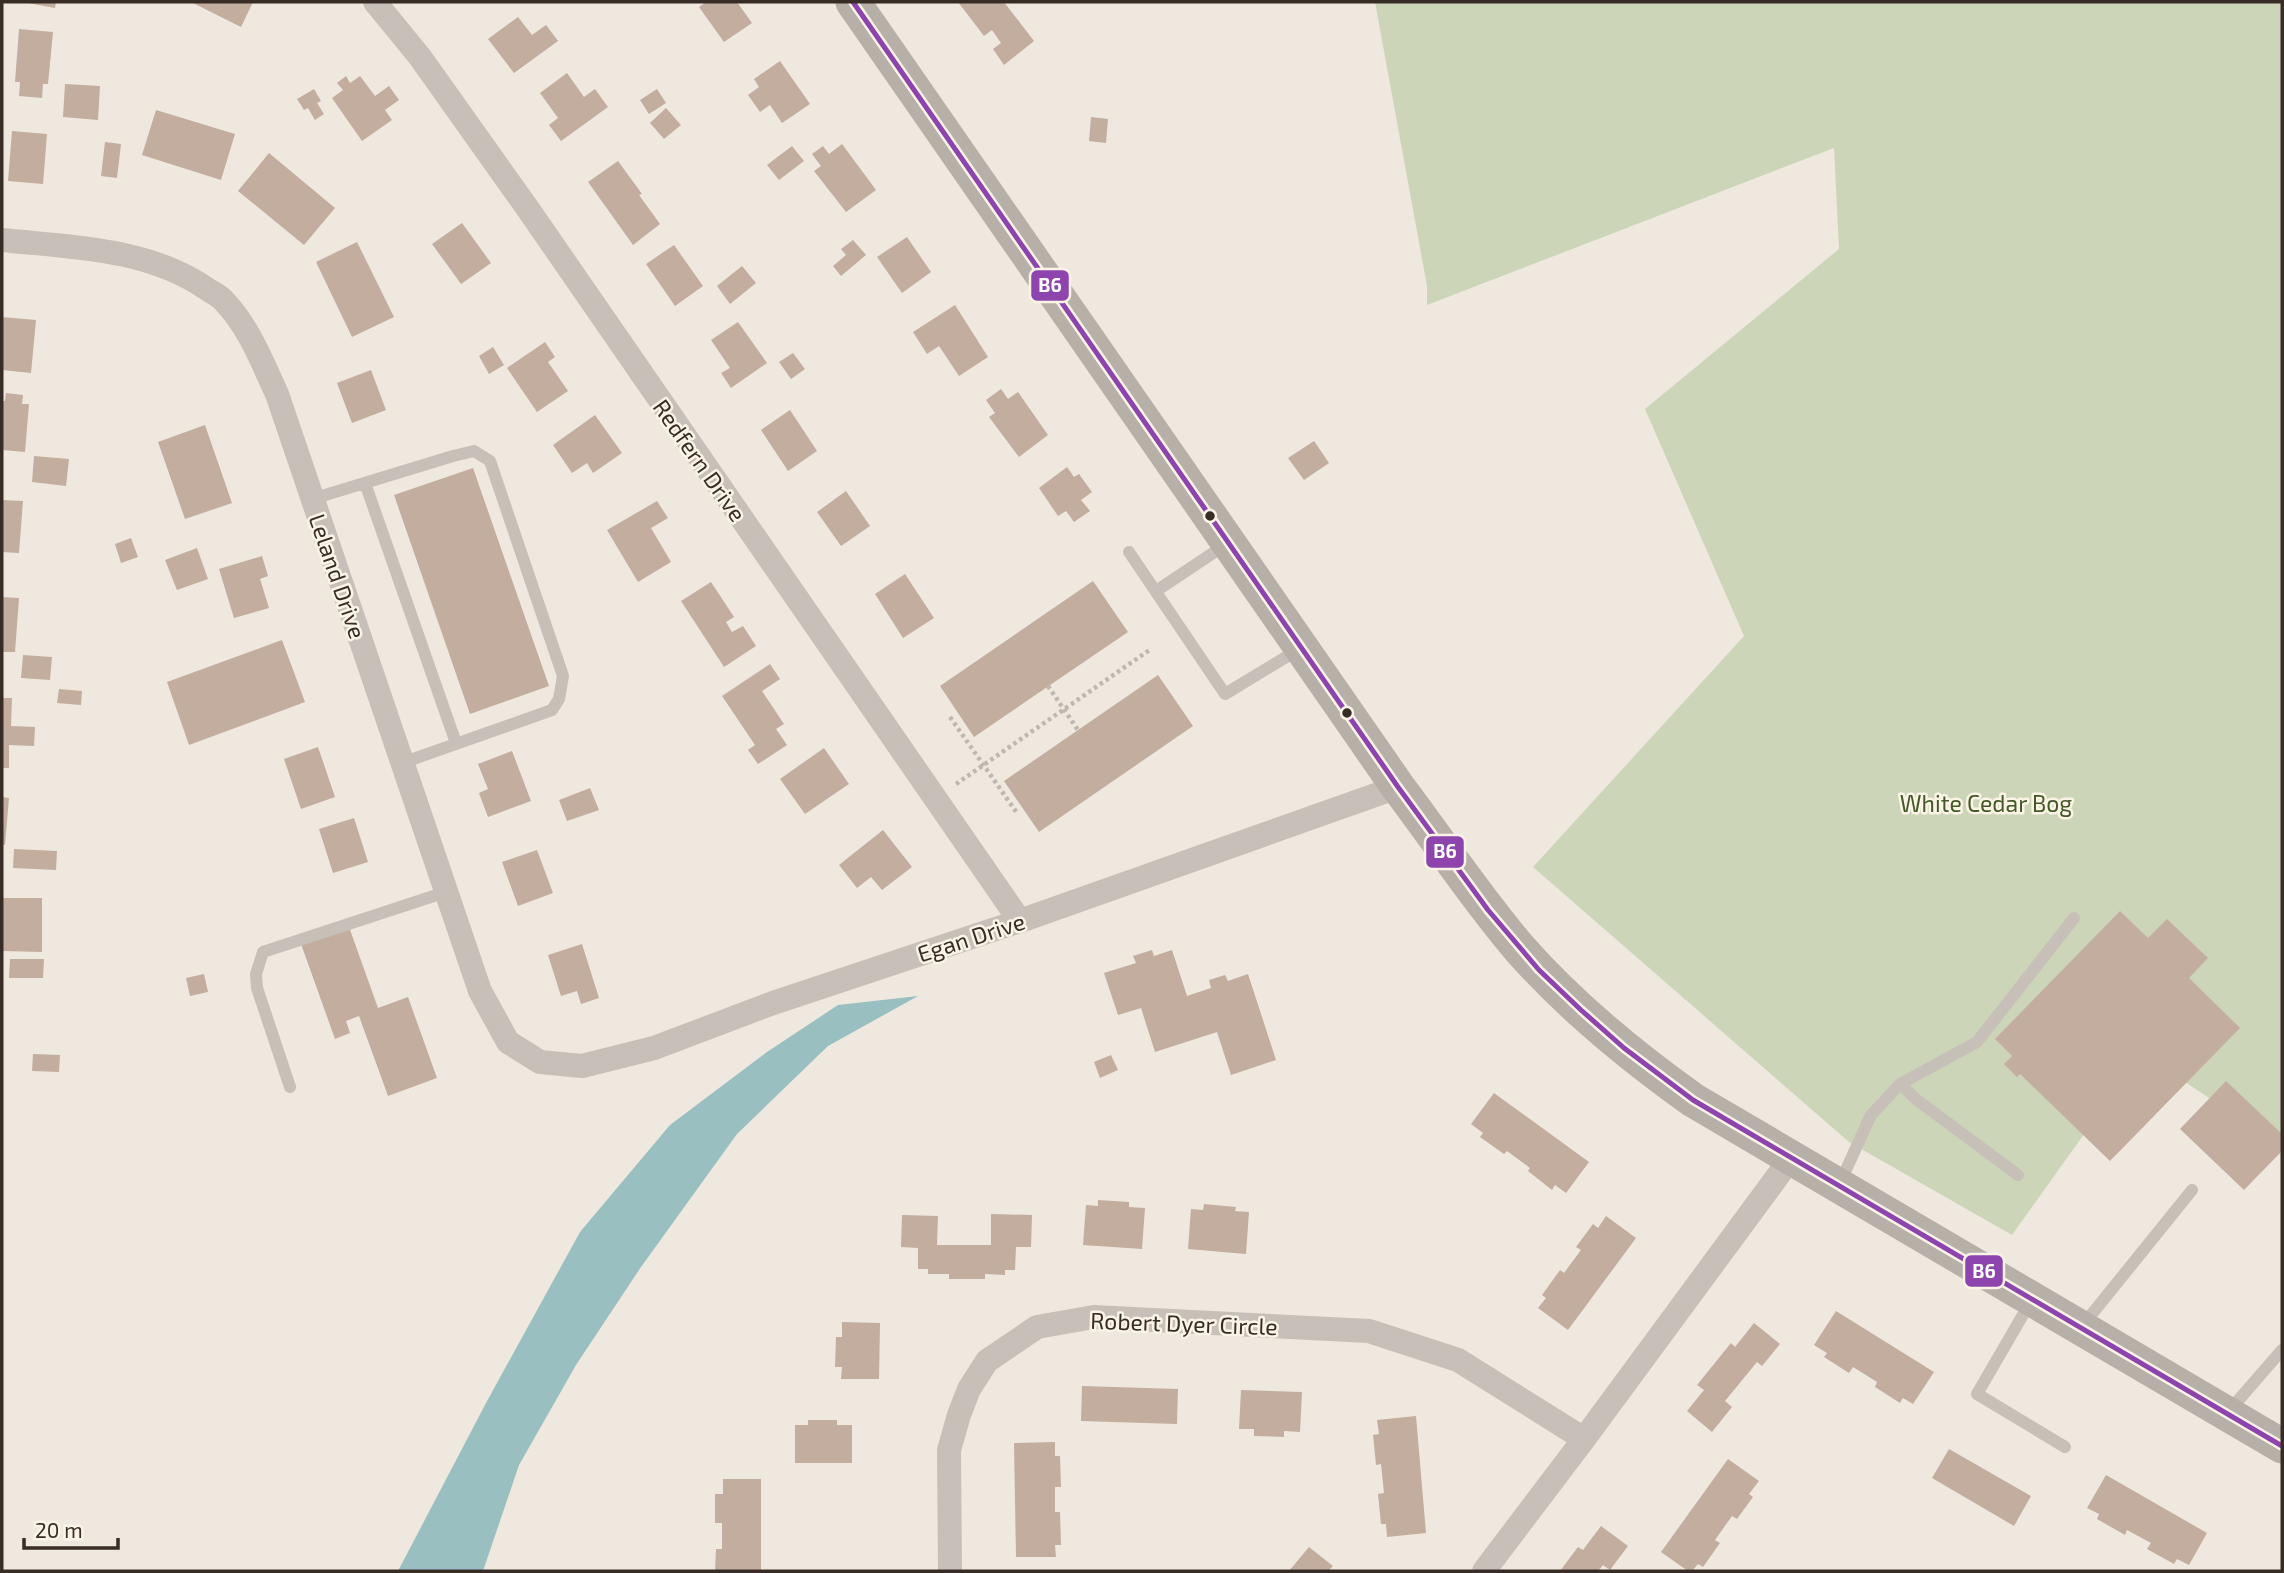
<svg xmlns="http://www.w3.org/2000/svg" width="2284" height="1573" font-family="'Exo 2',sans-serif">
  <rect width="100%" height="100%" fill="#eee8df"/>
  <path fill="#cdd5b8" d="M1375,2H2282V1147L2142,1053L2012,1235L1849,1142L1533,867L1744,636L1645,409L1839,249L1834,148L1427,305V286Z"/>
  <path fill="#99bfc1" d="M918,996L828,1046L737,1134L641,1267L576,1365L519,1465L483,1571H398L486,1403L580,1232L670,1125L767,1052L838,1005Z"/>
  <path fill="#c3ad9f" d="M22,2H56L55,8Z
    M191,2H253L241,27Z
    M706,2H737L752,23L724,42L699,7Z
    M958,2H1004L1034,41L1004,65L993,49L1001,43L992,30L984,36Z
    M518,17L532,35L546,25L558,41L514,73L488,39Z
    M19,29L53,32L48,84H43L42,98L19,96L20,82H15Z
    M780,61L810,104L782,123L770,105L760,112L748,95L759,87L754,79Z
    M567,73L584,97L595,89L608,107L561,141L549,125L558,118L540,93Z
    M346,76L350,83L360,76L375,96L389,86L399,100L385,110L392,120L362,141L332,98L343,90L337,83Z
    M65,84L100,86L98,120L63,117Z
    M314,89L321,101L317,103L324,114L315,120L308,108L304,110L297,99Z
    M657,89L666,103L649,114L640,100Z
    M666,108L681,125L664,139L650,123Z
    M156,110L235,134L221,180L142,155Z
    M1091,117L1108,119L1106,143L1089,141Z
    M12,131L47,134L43,184L8,181Z
    M105,142L121,144L117,178L101,176Z
    M842,144L876,190L846,212L814,171L821,166L812,154L823,146L829,154Z
    M792,146L804,161L779,180L767,165Z
    M269,153L335,208L304,245L238,191Z
    M618,161L642,194L639,195L660,224L633,245L588,182Z
    M462,223L491,263L461,284L432,244Z
    M907,237L931,272L902,293L877,257Z
    M853,240L866,255L841,276L833,266L846,255L841,249Z
    M357,242L394,317L352,337L316,262Z
    M674,245L703,286L675,306L646,264Z
    M742,266L756,283L730,304L717,286Z
    M955,305L988,357L959,376L939,346L927,354L913,332Z
    M2,317L36,320L31,373L2,370Z
    M738,322L767,363L731,388L721,373L730,368L711,340Z
    M545,342L555,357L548,362L568,391L537,412L507,368Z
    M493,347L504,365L489,374L479,356Z
    M793,353L805,369L791,379L779,362Z
    M371,370L386,410L352,423L337,383Z
    M1001,389L1008,399L1018,392L1048,435L1019,457L989,417L995,413L986,400Z
    M6,393L23,395L22,404H29L25,452L2,450V401H5Z
    M790,410L817,451L788,471L761,430Z
    M595,415L622,453L593,473L587,463L572,473L553,445Z
    M205,425L232,503L185,519L158,442Z
    M1314,441L1329,463L1304,480L1288,458Z
    M34,456L69,459L66,486L32,482Z
    M1067,467L1074,477L1079,474L1092,492L1081,500L1090,511L1074,522L1066,511L1058,516L1039,488Z
    M473,468L549,686L470,714L394,495Z
    M846,491L870,526L841,546L817,512Z
    M2,500L23,501L19,553L2,552Z
    M657,501L668,518L651,528L671,562L638,582L607,530Z
    M131,538L138,557L121,563L115,544Z
    M197,548L208,579L177,590L165,560Z
    M262,556L268,576L260,579L269,608L234,618L219,569Z
    M905,574L934,618L903,638L875,594Z
    M1093,581L1128,632L974,737L940,686Z
    M711,582L734,617L726,622L732,632L743,626L756,646L724,667L681,601Z
    M2,597L19,598L15,652H2Z
    M282,640L305,702L189,745L167,682Z
    M23,655L52,657L50,680L21,678Z
    M770,664L780,679L762,691L784,724L776,729L787,745L758,764L748,750L755,745L722,696Z
    M1158,675L1193,726L1039,832L1004,781Z
    M59,689L82,691L81,705L57,703Z
    M2,698H12L11,726L35,727L34,746L9,745V768H2Z
    M318,747L335,797L301,809L284,759Z
    M824,748L849,784L805,814L780,779Z
    M512,751L531,801L488,817L479,793L488,789L478,764Z
    M590,788L599,810L567,821L559,800Z
    M2,797L9,798L5,845L2,844Z
    M354,818L368,862L333,873L319,829Z
    M883,830L912,867L882,890L871,877L857,888L839,865Z
    M14,849L57,851L56,870L13,868Z
    M537,850L553,893L518,906L502,862Z
    M2,898H42V952L2,951Z
    M2120,911L2148,938L2167,919L2208,958L2189,978L2240,1028L2110,1161L2020,1074L2017,1077L2004,1064L2012,1056L1995,1039Z
    M349,927L378,1008L408,997L437,1078L388,1096L359,1016L346,1021L350,1033L335,1039L301,944Z
    M582,944L599,998L581,1004L577,991L561,996L548,955Z
    M1152,950L1154,956L1172,950L1187,996L1211,988L1209,980L1225,975L1228,981L1248,974L1276,1060L1231,1075L1217,1032L1155,1052L1141,1008L1118,1015L1104,973L1136,963L1133,956Z
    M10,959H44L43,978H9Z
    M204,974L208,992L190,996L186,978Z
    M33,1054L60,1055L59,1072L32,1071Z
    M1111,1055L1118,1070L1100,1078L1094,1062Z
    M2226,1081L2282,1134V1151L2244,1190L2180,1129Z
    M1494,1093L1589,1162L1566,1193L1555,1185L1552,1190L1528,1171L1530,1168L1507,1151L1504,1154L1480,1137L1483,1133L1471,1124Z
    M1098,1200L1129,1202V1207L1145,1208L1142,1249L1083,1245L1086,1205L1098,1206Z
    M1204,1204L1236,1207L1235,1211L1249,1212L1246,1254L1188,1249L1191,1209L1203,1210Z
    M991,1214L1032,1215L1031,1247H1016L1015,1270H1005V1275L985,1274V1279H949V1274H928V1269H918V1248L901,1247L902,1215L938,1216L937,1245H991Z
    M1606,1216L1636,1238L1568,1330L1538,1308L1546,1298L1542,1295L1560,1270L1564,1273L1581,1250L1576,1247L1593,1224L1598,1228Z
    M1836,1311L1934,1372L1913,1404L1903,1398L1900,1403L1875,1387L1877,1382L1853,1367L1849,1373L1824,1357L1827,1353L1814,1345Z
    M842,1322L880,1323L879,1379H841L842,1367H835L836,1337H842Z
    M1754,1323L1780,1344L1762,1366L1757,1362L1725,1401L1732,1407L1712,1432L1687,1411L1704,1390L1697,1385L1731,1343L1735,1347Z
    M1082,1386L1178,1389L1177,1424L1081,1421Z
    M1241,1390L1302,1392L1300,1432L1284,1431V1437L1254,1436V1429H1239Z
    M1416,1416L1426,1533L1387,1537L1386,1524H1381L1378,1494L1384,1493L1381,1464L1376,1465L1373,1435L1379,1434L1377,1420Z
    M808,1420H837V1425H852V1463H795V1425H808Z
    M1055,1442V1456H1060L1061,1487H1055V1512H1060L1061,1545H1055L1056,1557H1016L1014,1443Z
    M1949,1449L2031,1496L2014,1526L1932,1478Z
    M1728,1459L1759,1481L1749,1494L1753,1497L1737,1519L1732,1516L1715,1540L1720,1543L1703,1567L1698,1564L1692,1571H1688L1661,1552Z
    M2106,1475L2207,1533L2189,1565L2177,1559L2174,1564L2147,1549L2151,1543L2127,1530L2125,1535L2097,1519L2099,1514L2087,1508Z
    M723,1479H761V1571H715L716,1549H722V1523H715V1494H723Z
    M1601,1526L1628,1546L1610,1570L1603,1565L1598,1571H1560L1578,1547L1583,1550Z
    M1309,1547L1333,1566L1328,1571H1289Z"/>
  <g fill="none" stroke-linecap="round" stroke-linejoin="round">
    <path stroke="#bfb8b1" stroke-width="4.5" stroke-dasharray="3.5 3.5" stroke-linecap="butt" d="M1048,686L1078,730
      M950,717L1017,813
      M956,784L1151,649"/>
    <path stroke="#c7c0b8" stroke-width="12" d="M365,483L456,743
      M312,499L453,456L474,451L490,461L563,676L559,699L552,710L402,763
      M1129,552L1225,694L1301,648
      M1156,591L1225,545
      M1900,1084L1977,1042L2074,918
      M290,1087L257,988L256,974L263,952L446,892
      M1840,1183L1871,1115L1900,1084L1917,1100L2018,1175
      M2031,1301L1977,1394L2065,1447
      M2083,1325L2192,1190
      M2229,1411L2282,1350"/>
    <path stroke="#c7c0b8" stroke-width="24" d="M375,2L420,57L528,209L1020,921
      M2,240C71,247 148,248 207,289C213,293 220,296 224,301C249,327 262,362 277,394L480,991L508,1042L540,1062L582,1066L654,1048L773,1003L1020,921L1398,787
      M950,1571L949,1450L959,1415L969,1389L987,1361L1037,1327L1094,1317L1369,1331L1458,1360L1584,1439
      M1484,1571L1584,1439L1791,1158"/>
    <path stroke="#b7b0a9" stroke-width="35" d="M853,2L1398,787C1439,841 1476,898 1520,949C1571,1007 1630,1055 1693,1100L2282,1446"/>
    <g stroke="#fbf3e6" stroke-width="10">
      <path id="bus-1" d="M853,2L1398,787L1488,910L1539,970L1581,1010L1624,1048L1693,1100L2282,1446"/>
    </g>
    <use href="#bus-1" stroke="#8e44ad" stroke-width="5"/>
  </g>
  <g fill="#382d26" stroke="#fbf3e6" stroke-width="2.5">
    <circle cx="1210" cy="516" r="6"/>
    <circle cx="1347" cy="713" r="6"/>
  </g>
  <g text-anchor="middle" dominant-baseline="central" stroke-width="5" stroke-linejoin="round" paint-order="stroke">
    <g font-size="23" fill="#382d26" stroke="#fbf3e6">
      <text transform="translate(700 460) rotate(55)">Redfern Drive</text>
      <text transform="translate(338 576) rotate(71)">Leland Drive</text>
      <text transform="translate(971 937) rotate(-18)">Egan Drive</text>
      <text transform="translate(1184 1323) rotate(2)">Robert Dyer Circle</text>
    </g>
    <g font-size="23" fill="#435927" stroke="#fbf3e6">
      <text x="1986" y="803">White Cedar Bog</text>
    </g>
  </g>
  <g stroke="#fbf3e6" stroke-width="2.5">
    <rect x="1030" y="269" width="40" height="33" rx="7" fill="#8e44ad"/>
    <rect x="1425" y="835" width="40" height="34" rx="7" fill="#8e44ad"/>
    <rect x="1964" y="1254" width="40" height="34" rx="7" fill="#8e44ad"/>
  </g>
  <g font-size="19" text-anchor="middle" font-weight="bold" fill="#fff">
    <text x="1050" y="292">B6</text>
    <text x="1445" y="858">B6</text>
    <text x="1984" y="1278">B6</text>
  </g>
  <rect width="2284" height="1573" fill="none" stroke="#382d26" stroke-width="7"/>
  <path d="M24 1538v10h94v-10" fill="none" stroke="#382d26" stroke-width="3.5"/>
  <text x="35" y="1538" font-size="21" fill="#382d26" stroke="#fbf3e6" stroke-width="5" paint-order="stroke">20 m</text>
</svg>
